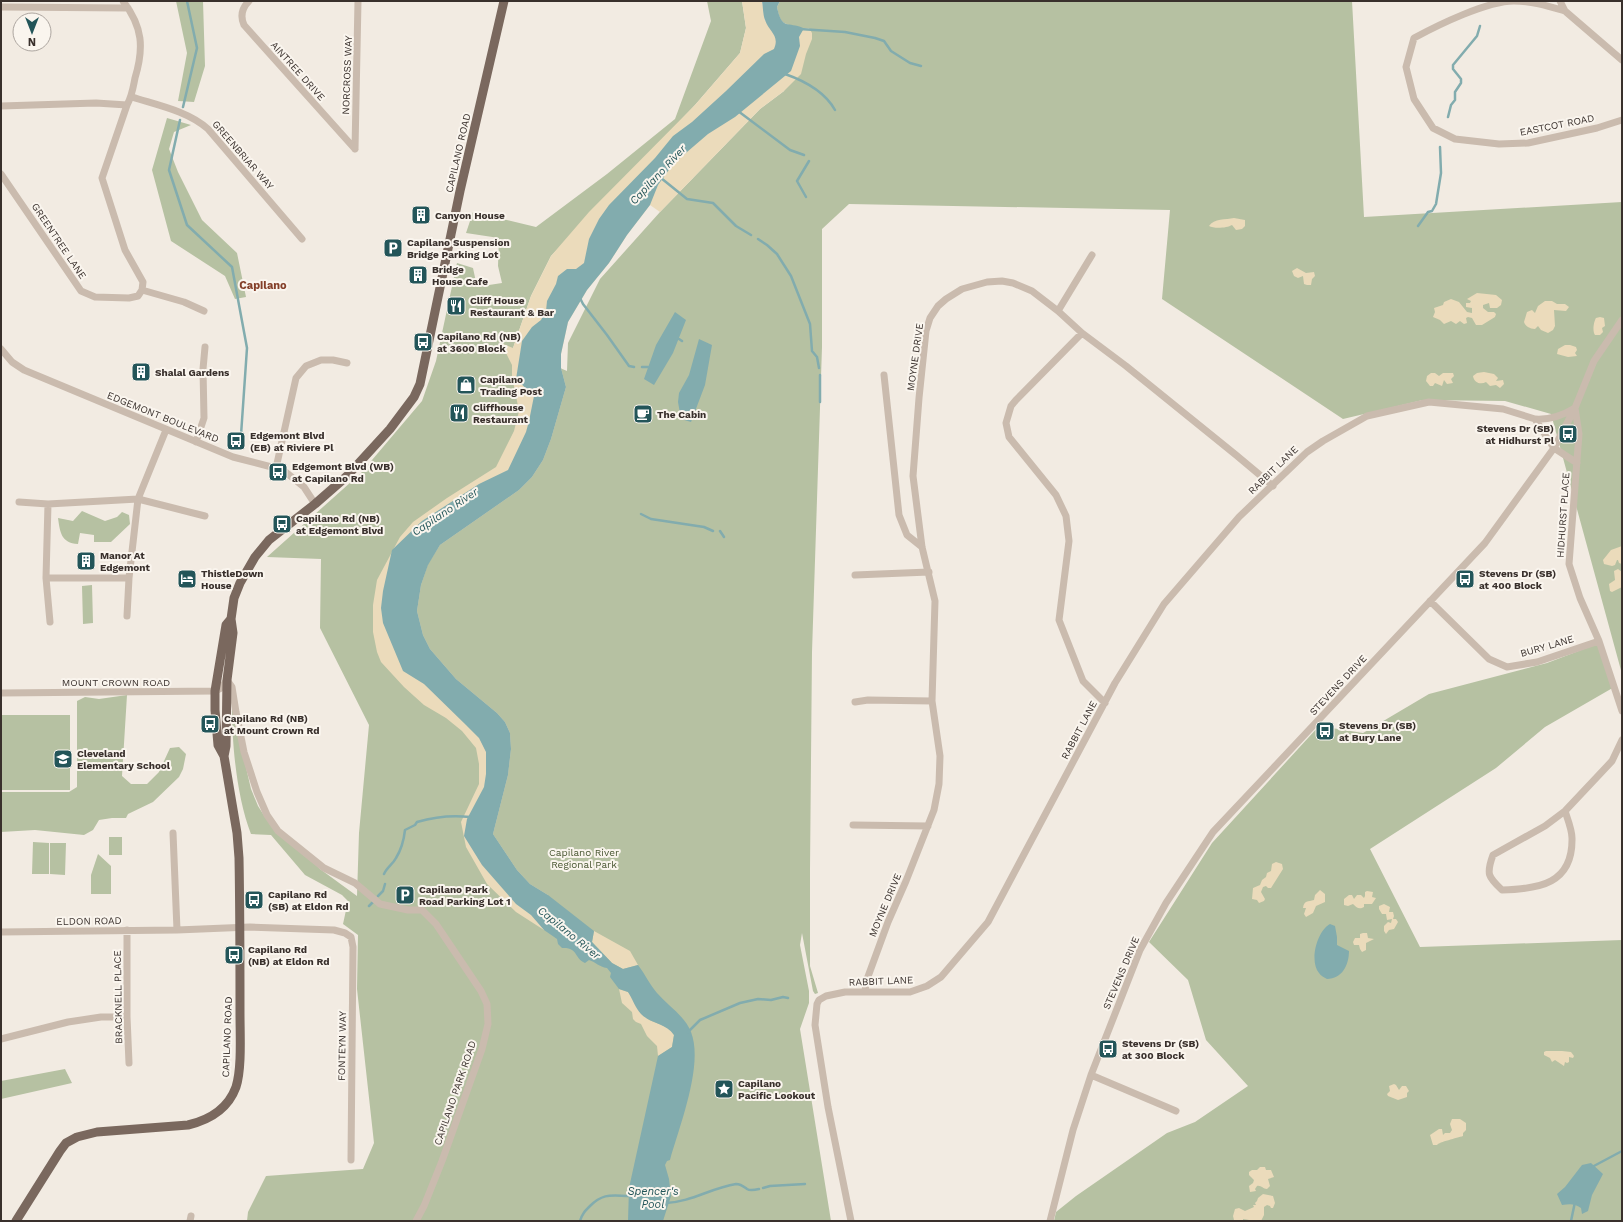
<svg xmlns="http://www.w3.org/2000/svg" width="1623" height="1222" font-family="'Work Sans',sans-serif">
  <rect width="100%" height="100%" fill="#f2ebe2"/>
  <path fill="#b6c1a2" d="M176,1H203L205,66L194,102L178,101L187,53Z
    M707,1H742L746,28L740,53L695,105L551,256L531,296L513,348L567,371L568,343L600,279L660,212L760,109L784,91L796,27C782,23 780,23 777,7L780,1H1352L1364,217L1622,202V674L1551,414L1505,401L1423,400L1343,419L1162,299L1170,210L849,204L822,229V347L812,652L810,869V966L818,993L815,994L813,991L802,933L800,945L809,991V1003L800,1029L831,1221H247L248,1212L266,1176L363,1169L374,1143L357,989L358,935L343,924L348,901L342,895L305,875L271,835L251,834C237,798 232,746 232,707L251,789L258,806L265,817L320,869L357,896L359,833L369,725L320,628L321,559L267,557L361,473L422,401L436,361L457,263L473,268L476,282L489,285L502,283L498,266L499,238L466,233L473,212L536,227L607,174L675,119L711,21Z
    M167,118L191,125L174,132L169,149L178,172L202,220L237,253L246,297L235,299L225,276L171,241L152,170Z
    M82,511L105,521L117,517L122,512L129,515L130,524L111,542H94V535L80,533L78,544C61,543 60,532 58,518L73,521Z
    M92,585L93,623L83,624L82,586Z
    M1597,644L1616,686L1545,727L1496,768L1370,849L1420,947L1622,940V1221H1054L1056,1212L1076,1196L1167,1133L1195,1122L1248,1086L1206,1040L1188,980L1149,942L1212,843L1319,726L1363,733L1429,694L1547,663Z
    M127,695L122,776L131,784H147L159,772L170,748L179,747L186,754L183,769L179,777L153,802L128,814L126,818H112L99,820L93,830L84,835L35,830L1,832V792H69L77,787V701L85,697L99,699Z
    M1,715H70V790H1Z
    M109,837H122V855H109Z
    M33,842L49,843V874H32Z
    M50,843H66L65,875L50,874Z
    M98,854L111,866V894H91V875Z
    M65,1069L72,1083L1,1099V1081Z"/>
  <path fill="#ebdbbb" d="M742,1H762L765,21L803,30V28H809L812,33V39L806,54L801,74L784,91L760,109L660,212L650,205L627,235L609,263L587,290L568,322L561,354V368L566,387L551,439L543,460L532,477L519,490L440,545L428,564L421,585L417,611L423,635L430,649L456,679L497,713L505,722L510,733L511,749L508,775L493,834L517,870L530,884L548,895L544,930L516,912L487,884L466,847L461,822L479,784V764L476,748L462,731L446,718L424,705L404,687L381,662L377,652L373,632V605L377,580L400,537L413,522L447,498L496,467L514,431L519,411L512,376V365L501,343L513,348L531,296L551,256L589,212L695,105L740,53L746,28Z
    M1234,218L1245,220V226L1242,229L1236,230L1232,225C1227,228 1214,229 1209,226C1214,218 1226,220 1234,218Z
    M1297,268L1306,273L1314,272L1315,276L1312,279L1311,285H1307L1304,284L1303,276L1298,278L1294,276L1292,271Z
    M1477,293L1496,295L1502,300L1501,305L1497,308H1490L1489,303L1483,305V308L1488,312H1494L1496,314L1495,317L1482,325H1476L1472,318L1468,317L1466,318L1467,323L1464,324L1460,321L1456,324L1451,321L1444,324L1440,320L1433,317L1435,312L1434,308L1443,305L1444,302L1451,299L1459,302L1467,312L1472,313V308L1466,307V303H1470L1471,301L1467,299Z
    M1545,301H1552L1557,304H1565L1569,307L1566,311L1554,310L1555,326L1553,330L1548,333L1541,330L1538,326L1535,329C1530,329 1525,326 1524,322L1527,312L1532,310L1535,313L1538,306Z
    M1600,317L1604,318L1605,326L1602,328L1603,332L1600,335H1595C1592,331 1594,321 1596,318Z
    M1565,345H1570L1576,347L1577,350L1575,353L1577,356L1568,357L1557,354L1558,349Z
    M1484,372L1494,374L1498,378L1496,381L1503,380L1504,384L1500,388L1496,385L1490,386L1486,382C1481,385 1474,383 1473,376L1477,373Z
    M1431,373H1435L1439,376L1443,373H1453L1454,376L1451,379L1453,383L1447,384L1444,380L1442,386L1435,383L1433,386H1430L1426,381L1427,376Z
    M1622,546V568V564L1619,563L1618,560H1617L1615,565L1612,566L1604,564L1603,560L1611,550Z
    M1618,569L1622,572V587L1612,592L1610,591L1609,584L1615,580L1614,571Z
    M1276,862L1282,864L1283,869L1271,888H1268L1266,886L1263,887L1261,892L1265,899L1264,901L1259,903L1257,900L1252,899L1253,888L1260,885L1262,880L1266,877L1267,873L1271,871L1272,864Z
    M1320,890L1325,894V902L1316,906L1313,913L1306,917L1304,914L1306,908H1303C1304,900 1308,902 1314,900L1315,895Z
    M1367,891L1373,892L1372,897L1376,898L1372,904H1364V907C1359,910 1356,907 1353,904L1348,906L1344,905V899L1349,895H1352L1354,899L1357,895H1361L1364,898L1365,896V892Z
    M1384,904L1390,907L1389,912H1393L1394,916L1393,919H1396L1398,922L1394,929L1389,930L1386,934L1384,931V926L1388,922L1391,923L1392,919L1387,920L1386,914H1382L1379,909V906Z
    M594,931L630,951L638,965L623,969L612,963L592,942Z
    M1363,933H1367L1368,938L1374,939L1366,943V950L1362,952L1360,949L1359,945H1354L1353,942L1355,938H1360V934Z
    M619,989L628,992L649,1020L669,1028L674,1035L672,1047L658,1056L657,1046L647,1036L641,1024L636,1022L633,1019L632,1012L622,1003Z
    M1546,1051H1562L1571,1052L1574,1056L1573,1058L1569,1057V1062L1567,1063L1565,1062L1564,1066L1555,1060L1552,1062L1550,1058L1544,1055V1052Z
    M1394,1084L1396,1085L1399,1090L1402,1086H1406L1409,1091L1407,1093V1097L1398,1100L1388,1096L1387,1094L1390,1091L1389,1086Z
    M1452,1119H1460L1466,1123V1130L1463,1133V1136C1457,1138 1439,1142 1437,1145H1433L1430,1135L1439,1129H1442L1443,1135L1445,1133H1450L1452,1130L1450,1124Z
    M1260,1167H1265L1266,1170H1271L1274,1177L1268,1179L1270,1186L1267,1189C1263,1189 1261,1185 1257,1186L1255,1189L1256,1191L1250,1192L1249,1186L1253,1183L1254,1180L1249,1175V1172L1252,1170H1257Z
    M1263,1194L1273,1196L1275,1203L1273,1208H1271L1270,1206L1267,1205L1264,1207V1215L1261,1221C1254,1221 1250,1220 1243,1219V1221L1234,1220L1233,1216L1235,1209L1239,1208L1245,1211L1254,1207L1253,1205H1256L1255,1203L1257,1201L1258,1198Z"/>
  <path fill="#82acae" d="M762,1H780L777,7C782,31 788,21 803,28V30L799,37L800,46L791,71L735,117L708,134L673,164L658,185L650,205L627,235L609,263L587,290L568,322L561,354V368L566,387L551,439L543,460L532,477L519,490L440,545L428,565L421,585L417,611L423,635L430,649L456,679L497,713L505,722L510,733L511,749L508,775L493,834L517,870L530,884L548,895L594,931L592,942L612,963L623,969L638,965C645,974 650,985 657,993C668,1006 685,1016 691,1032C704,1065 679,1127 670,1160L667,1161L665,1165L669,1179L671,1196L663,1221H628L629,1188L658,1056L672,1047L674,1035C666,1023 651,1024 641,1014C636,1009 632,998 628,992L619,989L610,977L611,973L607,968C599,967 596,962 589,960L585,963C574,958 578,947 562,948L558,944L557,939L544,930L531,915L516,904L482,865L464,836L467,819L484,787L486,774V752L479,738L466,725L424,684L403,671L383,623L381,608L383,591L392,550L422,521L479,484L508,470L526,432L529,421L534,396L516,379L522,341L532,327L541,320L546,311L547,301L556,284L558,276L567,269H576L584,263L589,239L599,219L609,205L655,158L673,136L692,122L726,91L764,54L774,49C780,35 769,32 765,20C763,15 763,7 762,1Z
    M675,312L686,320L673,353L654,385L644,379L656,345Z
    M699,339L712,345L705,385L691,422L681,419L678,402L679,393L689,375Z
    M1330,924L1335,926L1337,937V945L1349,951C1349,965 1342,979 1327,979C1324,977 1321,976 1319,973C1309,961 1317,931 1330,924Z
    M1591,1163L1603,1174L1592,1195L1588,1211L1582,1214L1581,1208C1574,1203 1569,1204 1562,1205L1557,1194L1565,1187L1582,1165Z"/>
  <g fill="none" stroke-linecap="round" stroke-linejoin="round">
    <path stroke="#82acae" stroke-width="2.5" d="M800,29L845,32L875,38L884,41L891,51L910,63L921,66
      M785,74C805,81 825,92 835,110
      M183,107L197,48L187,1
      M738,111L790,150L804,155
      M1448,117L1451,105L1455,100V92L1461,83V79L1453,69V65L1477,36L1480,26
      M180,120L169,170L187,225L232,267L247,348L241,435
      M661,178L687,199L713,203L736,226L751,235
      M806,197L797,181L809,161
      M1418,226L1428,212L1432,211L1436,204L1441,173L1440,147
      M758,239L767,245L777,254L791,276L810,324L812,351L817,357L819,368
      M580,298L583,304L607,335L629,366L634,367
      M679,339L682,341
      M642,367H648
      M820,375V402
      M641,514L651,519L704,527L713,531
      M720,531L724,537
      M384,874C387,867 393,864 396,858C401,850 404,839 405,830L415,825L417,822C434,817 453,815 470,817
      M378,896L383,891L385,884
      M369,906L373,902
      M688,1032L700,1020L740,1003L758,999L771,1000L783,997L788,998
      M1592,1167L1622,1151
      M763,1188L770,1186L805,1184
      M666,1203C691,1202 711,1188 736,1184C741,1184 743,1186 747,1189C750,1191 755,1190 759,1189
      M580,1221C582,1214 585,1211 590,1206C604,1192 613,1196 631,1196
      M1571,1221L1575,1202"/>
    <path stroke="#cabbae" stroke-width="7" d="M249,1C242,8 240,16 244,25L355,149
      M1560,1L1565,11L1622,60
      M1,7L128,8
      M1565,11C1548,6 1532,1 1514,1C1487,1 1438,25 1414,38L1406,67L1414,99L1433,128L1455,139L1499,144L1528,143L1597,128L1622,120
      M132,97C157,105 188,111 208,129L302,239
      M1,106L96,103L127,105
      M355,149L358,1
      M1,174L81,291L95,297L129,298L138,296L142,290L143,282L125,250L102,178L127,105C132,96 133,88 135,78C144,48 143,27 123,1
      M142,290L184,302L204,311
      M1058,311L1092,255
      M1082,333L1016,400L1011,406L1006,423L1009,437L1056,495L1066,516L1069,541L1059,620L1083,681L1105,703
      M1,349L12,362L24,370L233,457L283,470L304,487L315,504
      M884,375L899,515L907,535L922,547
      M1535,419C1550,420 1562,416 1575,408L1579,434L1569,564L1580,598L1599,641L1622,711
      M166,430L138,499L205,516
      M196,442L204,418L203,369L205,347
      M276,468L296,378L306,366L321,360H333L347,363
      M19,502L48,504L138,499L129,578L127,616
      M48,504L46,578L50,622
      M855,575L929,572
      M46,578H129
      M1430,601L1489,659L1507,667L1537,662L1599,641
      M1,693L215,691L221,688L227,680L232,687L236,712L244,752L257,792L267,815L278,831L324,868L355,883L380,904L408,910H422L436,924L481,991L487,1004L488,1024L482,1049L442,1161L424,1206L416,1221
      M855,702L868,700L932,701
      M1565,811C1568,820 1572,830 1572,838C1573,884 1539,889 1502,890C1488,877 1486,874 1493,855L1545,826L1565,811L1612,761L1622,740
      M853,825L928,826
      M173,833L177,930
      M127,930V1017L129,1063
      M1,932L177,930L250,927L334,930L345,933L351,937L353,947L351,1160
      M865,992L866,982L888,922L906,881L934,810L939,784L940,756L932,701L935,601L922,547L913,476L919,398L926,331L930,318L938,306L946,299L962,289L987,282L1002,281L1013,283L1032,291L1058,311L1082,333L1126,366L1236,455L1273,486
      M1,1039L68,1022L101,1017H127
      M1091,1075L1176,1111
      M190,1221L191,1216
      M851,1221L828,1107L815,1025L817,1004L819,1000L826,996L845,992H910L927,986L941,977L988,922L1115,683L1164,604L1239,517L1307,452L1323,441L1367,416L1429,402L1503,409L1535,419L1554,448L1577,463
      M1050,1221L1073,1130L1091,1075L1140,950L1166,903L1213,832L1485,543L1554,448L1575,408L1594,361L1622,320"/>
    <path stroke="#7a685e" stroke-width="9" d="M224,756L226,746L227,680L233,633L231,619L234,598L240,583L255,557L269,540L315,504L347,476L390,429L414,397L420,384L460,191L504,1
      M16,1221L60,1151L66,1143L77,1137L97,1132L188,1125C209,1120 228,1109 236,1087C242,1068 240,1035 240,1014C240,962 240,910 239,858L237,833L224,756L218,745L215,710V691L226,625L231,619"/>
  </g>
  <defs>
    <g id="building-square" transform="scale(1)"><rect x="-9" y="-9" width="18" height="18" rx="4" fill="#235559" stroke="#faf5ee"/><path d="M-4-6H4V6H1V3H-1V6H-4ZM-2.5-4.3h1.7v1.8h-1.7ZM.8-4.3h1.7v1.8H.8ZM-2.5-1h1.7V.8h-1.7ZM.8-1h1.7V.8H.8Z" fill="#fff"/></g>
    <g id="parking-square" transform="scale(1)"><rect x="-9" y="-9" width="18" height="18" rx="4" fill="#235559" stroke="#faf5ee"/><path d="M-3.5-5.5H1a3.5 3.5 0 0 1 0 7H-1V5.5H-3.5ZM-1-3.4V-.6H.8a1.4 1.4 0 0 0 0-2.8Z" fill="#fff"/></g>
    <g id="restaurant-square" transform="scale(1)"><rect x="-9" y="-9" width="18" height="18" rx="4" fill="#235559" stroke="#faf5ee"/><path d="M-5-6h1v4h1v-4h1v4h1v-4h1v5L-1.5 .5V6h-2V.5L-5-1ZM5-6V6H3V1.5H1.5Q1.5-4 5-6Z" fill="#fff"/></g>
    <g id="bus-square" transform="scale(1)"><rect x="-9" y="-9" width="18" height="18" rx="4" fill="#235559" stroke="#faf5ee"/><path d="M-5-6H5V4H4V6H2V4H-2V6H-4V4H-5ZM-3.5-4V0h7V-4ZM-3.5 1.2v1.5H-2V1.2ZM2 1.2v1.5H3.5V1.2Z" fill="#fff"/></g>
    <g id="shop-square" transform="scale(1)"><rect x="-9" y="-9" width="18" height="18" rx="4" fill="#235559" stroke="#faf5ee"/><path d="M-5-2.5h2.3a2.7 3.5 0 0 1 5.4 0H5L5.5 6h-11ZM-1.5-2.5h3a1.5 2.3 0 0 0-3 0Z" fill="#fff"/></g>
    <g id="cafe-square" transform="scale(1)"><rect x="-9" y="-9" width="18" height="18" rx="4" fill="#235559" stroke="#faf5ee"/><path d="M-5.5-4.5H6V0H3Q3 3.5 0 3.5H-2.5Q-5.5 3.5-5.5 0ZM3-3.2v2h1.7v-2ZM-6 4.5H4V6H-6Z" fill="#fff"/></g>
    <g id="hotel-square" transform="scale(1)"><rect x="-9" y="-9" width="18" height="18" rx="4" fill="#235559" stroke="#faf5ee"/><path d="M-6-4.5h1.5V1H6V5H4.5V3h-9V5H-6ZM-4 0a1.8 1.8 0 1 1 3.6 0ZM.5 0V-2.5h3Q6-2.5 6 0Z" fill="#fff"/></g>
    <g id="school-square" transform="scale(1)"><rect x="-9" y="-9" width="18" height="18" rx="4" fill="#235559" stroke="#faf5ee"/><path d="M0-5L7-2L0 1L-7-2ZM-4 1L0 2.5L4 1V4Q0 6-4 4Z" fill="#fff"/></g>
    <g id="sight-square" transform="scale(1)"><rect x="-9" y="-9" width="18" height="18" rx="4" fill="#235559" stroke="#faf5ee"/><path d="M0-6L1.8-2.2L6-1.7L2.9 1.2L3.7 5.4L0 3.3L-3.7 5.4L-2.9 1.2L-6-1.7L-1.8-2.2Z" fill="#fff"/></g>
  </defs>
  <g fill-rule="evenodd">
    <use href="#building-square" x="421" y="215"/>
    <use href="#parking-square" x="393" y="248"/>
    <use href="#building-square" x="418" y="275"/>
    <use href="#restaurant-square" x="456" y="306"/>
    <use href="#bus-square" x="423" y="342"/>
    <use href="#building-square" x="141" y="372"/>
    <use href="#shop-square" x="466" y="385"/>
    <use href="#restaurant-square" x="459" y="413"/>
    <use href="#cafe-square" x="643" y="414"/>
    <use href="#bus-square" x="1568" y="434"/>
    <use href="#bus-square" x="236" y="441"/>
    <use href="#bus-square" x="278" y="472"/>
    <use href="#bus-square" x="282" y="524"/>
    <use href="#building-square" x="86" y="561"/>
    <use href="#hotel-square" x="187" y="579"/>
    <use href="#bus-square" x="1465" y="579"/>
    <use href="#bus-square" x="210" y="724"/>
    <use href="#bus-square" x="1325" y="731"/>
    <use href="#school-square" x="63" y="759"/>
    <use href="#parking-square" x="405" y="895"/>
    <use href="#bus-square" x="254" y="900"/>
    <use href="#bus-square" x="234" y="955"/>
    <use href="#bus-square" x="1108" y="1049"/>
    <use href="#sight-square" x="724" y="1089"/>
  </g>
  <g text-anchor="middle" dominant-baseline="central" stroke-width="4" stroke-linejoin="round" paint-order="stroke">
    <g font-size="10" fill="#39302c" stroke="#faf5ee">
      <text transform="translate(298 71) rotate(48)">AINTREE DRIVE</text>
      <text transform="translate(347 75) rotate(-88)">NORCROSS WAY</text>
      <text transform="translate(1557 125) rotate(-11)">EASTCOT ROAD</text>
      <text transform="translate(458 153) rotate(-77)">CAPILANO ROAD</text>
      <text transform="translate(243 155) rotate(49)">GREENBRIAR WAY</text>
      <text transform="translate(59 241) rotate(56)">GREENTREE LANE</text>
      <text transform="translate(915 357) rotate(-82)">MOYNE DRIVE</text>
      <text transform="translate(163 417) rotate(22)">EDGEMONT BOULEVARD</text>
      <text transform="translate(1273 470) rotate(-44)">RABBIT LANE</text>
      <text transform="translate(1563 515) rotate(-86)">HIDHURST PLACE</text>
      <text transform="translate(1547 646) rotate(-16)">BURY LANE</text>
      <text x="116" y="682">MOUNT CROWN ROAD</text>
      <text transform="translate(1338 685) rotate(-47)">STEVENS DRIVE</text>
      <text transform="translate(1079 730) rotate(-62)">RABBIT LANE</text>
      <text transform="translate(885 905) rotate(-67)">MOYNE DRIVE</text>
      <text transform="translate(89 921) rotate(-1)">ELDON ROAD</text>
      <text transform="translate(1121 973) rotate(-67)">STEVENS DRIVE</text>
      <text transform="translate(881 981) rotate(-2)">RABBIT LANE</text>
      <text transform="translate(118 997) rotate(-91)">BRACKNELL PLACE</text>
      <text transform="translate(227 1037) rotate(-88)">CAPILANO ROAD</text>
      <text transform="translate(342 1046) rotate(-89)">FONTEYN WAY</text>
      <text transform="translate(455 1093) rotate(-71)">CAPILANO PARK ROAD</text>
    </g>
    <g font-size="10" font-weight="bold" fill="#39302c" stroke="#faf5ee" text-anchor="start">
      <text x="435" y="215">Canyon House</text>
      <text x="407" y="242">Capilano Suspension<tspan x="407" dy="12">Bridge Parking Lot</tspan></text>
      <text x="432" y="269">Bridge<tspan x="432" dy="12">House Cafe</tspan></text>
      <text x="470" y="300">Cliff House<tspan x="470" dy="12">Restaurant &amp; Bar</tspan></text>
      <text x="437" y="336">Capilano Rd (NB)<tspan x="437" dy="12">at 3600 Block</tspan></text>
      <text x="155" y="372">Shalal Gardens</text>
      <text x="480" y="379">Capilano<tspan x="480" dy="12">Trading Post</tspan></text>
      <text x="473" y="407">Cliffhouse<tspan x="473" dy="12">Restaurant</tspan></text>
      <text x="657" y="414">The Cabin</text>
      <text x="1554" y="428" text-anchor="end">Stevens Dr (SB)<tspan x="1554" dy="12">at Hidhurst Pl</tspan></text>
      <text x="250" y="435">Edgemont Blvd<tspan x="250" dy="12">(EB) at Riviere Pl</tspan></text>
      <text x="292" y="466">Edgemont Blvd (WB)<tspan x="292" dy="12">at Capilano Rd</tspan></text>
      <text x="296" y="518">Capilano Rd (NB)<tspan x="296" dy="12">at Edgemont Blvd</tspan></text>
      <text x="100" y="555">Manor At<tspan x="100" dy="12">Edgemont</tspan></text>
      <text x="201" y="573">ThistleDown<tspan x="201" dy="12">House</tspan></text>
      <text x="1479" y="573">Stevens Dr (SB)<tspan x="1479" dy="12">at 400 Block</tspan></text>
      <text x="224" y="718">Capilano Rd (NB)<tspan x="224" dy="12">at Mount Crown Rd</tspan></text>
      <text x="1339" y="725">Stevens Dr (SB)<tspan x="1339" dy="12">at Bury Lane</tspan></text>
      <text x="77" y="753">Cleveland<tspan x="77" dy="12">Elementary School</tspan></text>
      <text x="419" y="889">Capilano Park<tspan x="419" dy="12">Road Parking Lot 1</tspan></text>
      <text x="268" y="894">Capilano Rd<tspan x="268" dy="12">(SB) at Eldon Rd</tspan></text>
      <text x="248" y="949">Capilano Rd<tspan x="248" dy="12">(NB) at Eldon Rd</tspan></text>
      <text x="1122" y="1043">Stevens Dr (SB)<tspan x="1122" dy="12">at 300 Block</tspan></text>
      <text x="738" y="1083">Capilano<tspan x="738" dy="12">Pacific Lookout</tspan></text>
    </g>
    <g font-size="10" fill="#485631" stroke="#faf5ee">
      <text x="584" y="852">Capilano River<tspan x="584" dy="12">Regional Park</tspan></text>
    </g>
    <g font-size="11" font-style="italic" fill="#235559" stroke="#faf5ee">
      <text transform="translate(658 175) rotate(-47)">Capilano River</text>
      <text transform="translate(445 512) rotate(-34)">Capilano River</text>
      <text transform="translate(569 933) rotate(39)">Capilano River</text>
      <text x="653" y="1191">Spencer's<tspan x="653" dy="13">Pool</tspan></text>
    </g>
    <g font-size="11" font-weight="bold" fill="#843f29" stroke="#faf5ee">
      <text x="263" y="285">Capilano</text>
    </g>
  </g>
  <rect width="1623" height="1222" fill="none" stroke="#39302c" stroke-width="4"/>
  <g transform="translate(32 32) rotate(180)"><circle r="19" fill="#faf5ee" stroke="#ada6a0"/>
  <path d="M0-3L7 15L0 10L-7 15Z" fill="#235559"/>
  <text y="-6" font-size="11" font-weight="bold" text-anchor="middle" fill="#39302c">N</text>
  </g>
</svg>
